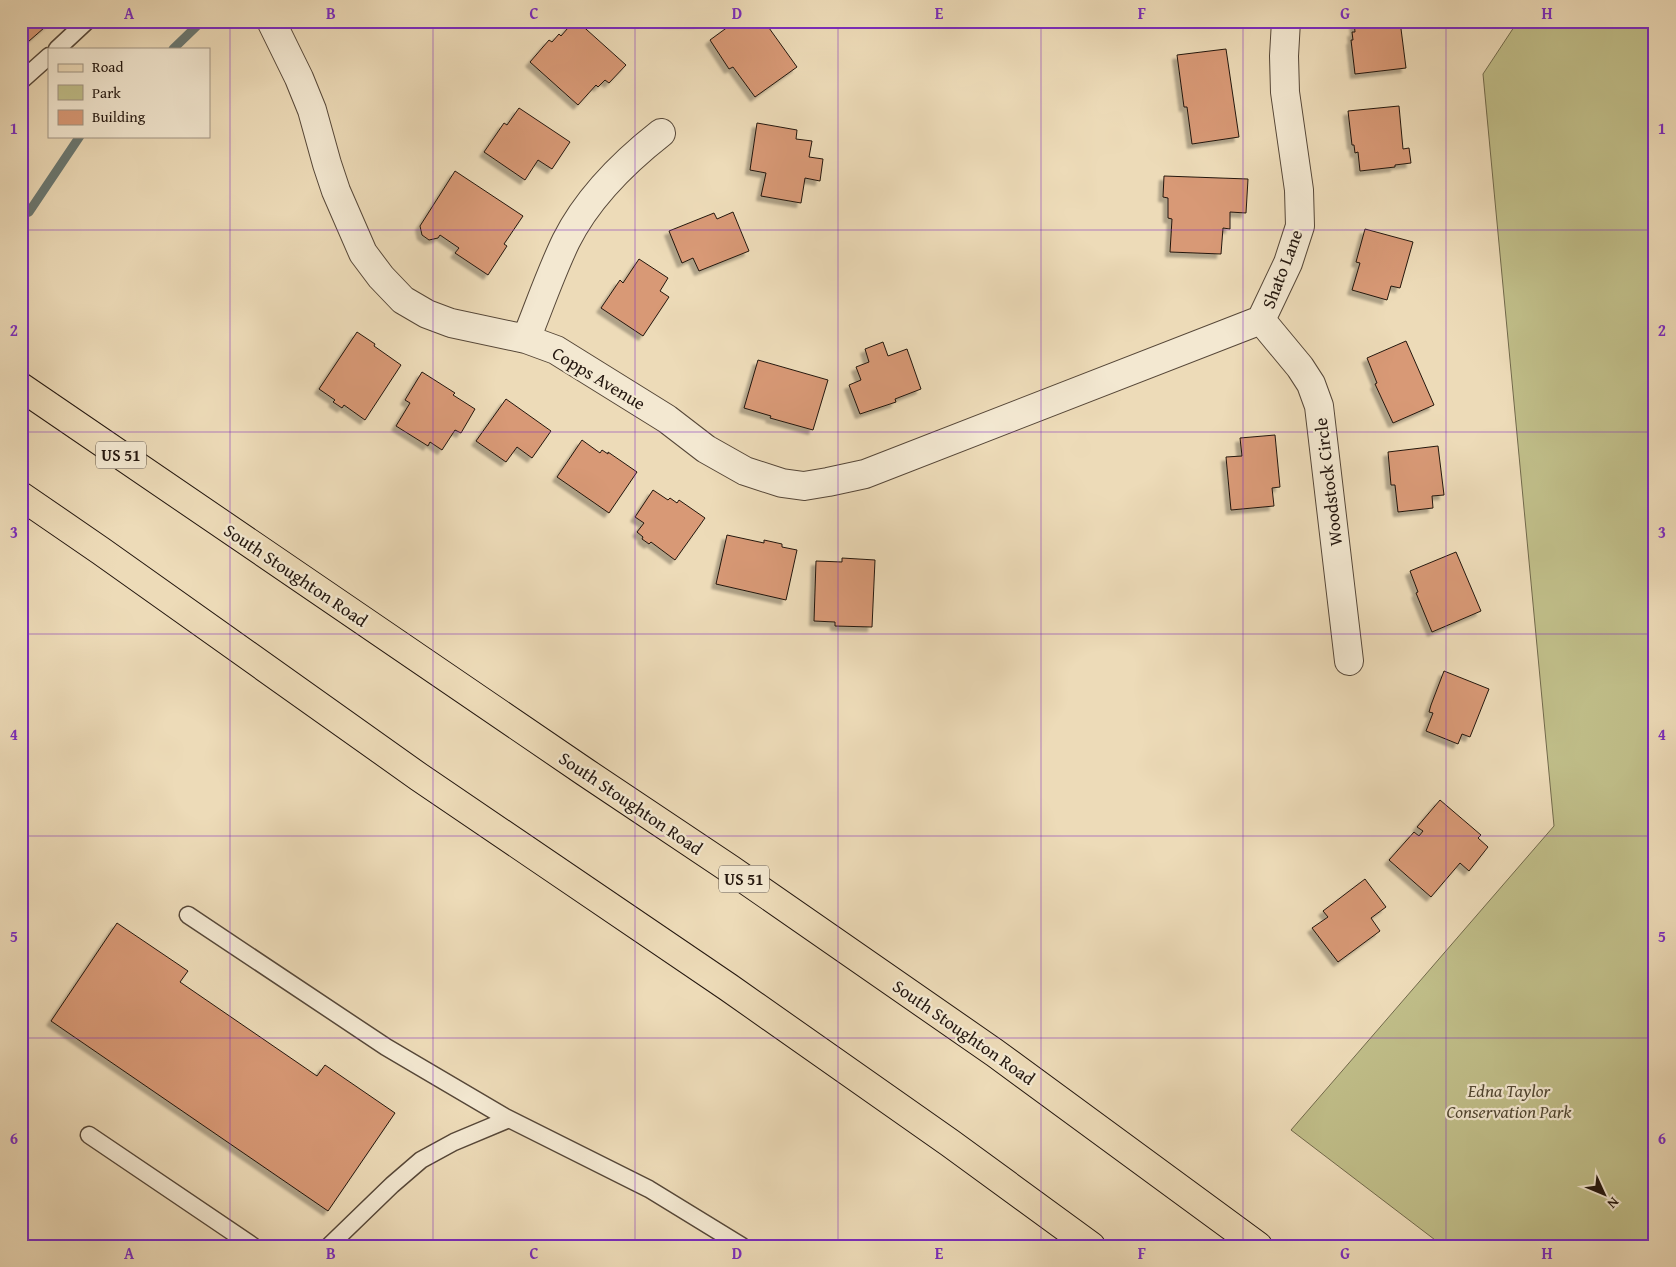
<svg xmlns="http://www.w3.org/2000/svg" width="1676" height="1267" font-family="'Gentium Book Plus',serif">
  <defs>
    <filter id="shadow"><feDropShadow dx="-4.5" dy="4.5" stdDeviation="1" flood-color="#0004"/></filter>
  </defs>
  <rect width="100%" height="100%" fill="#eddbb8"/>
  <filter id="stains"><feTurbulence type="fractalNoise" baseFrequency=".004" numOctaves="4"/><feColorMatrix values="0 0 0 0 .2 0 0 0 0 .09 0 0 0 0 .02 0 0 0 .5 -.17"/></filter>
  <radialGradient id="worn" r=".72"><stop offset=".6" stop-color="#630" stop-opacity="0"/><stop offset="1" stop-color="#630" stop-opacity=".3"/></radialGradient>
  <path fill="#c0be89" stroke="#726a4c" d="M1518,21H1655V1246H1443L1291,1130L1554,826L1483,74Z"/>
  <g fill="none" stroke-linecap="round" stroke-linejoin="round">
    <path stroke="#6a7872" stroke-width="9" d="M173,49L202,21
      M21,215L29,212L80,136"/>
  </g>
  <path fill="#d89976" stroke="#23160e" filter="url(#shadow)" d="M21,21H52L21,48Z
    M574,21H577L626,65L609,83L605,80L598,87L596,85L578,105L530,62L549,40L552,42L559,34L561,36Z
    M667,21H699V23H667Z
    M736,21H764L797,67L755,97L733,67L729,69L710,40Z
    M1354,21H1400L1406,68L1355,74L1351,40H1353L1352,32H1355Z
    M1226,49L1239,137L1192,144L1187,107H1184L1177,55Z
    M1399,106L1403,149L1409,148L1411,163L1395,165V167L1360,171L1358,152L1355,153L1354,145H1352L1348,111Z
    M519,108L570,142L552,169L538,160L525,180L484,152L504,123L507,125Z
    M757,123L797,130L796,139L812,141L809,157L823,159L820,181L805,178L801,203L761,196L766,173L750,170Z
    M455,171L523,216L504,244L507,246L488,275L455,253L459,248L440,235L438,238L429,240L422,235L420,226Z
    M1164,176L1248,179L1246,213L1230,212V229L1223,228L1221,254L1170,252L1172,219L1168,218V198L1163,197Z
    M733,212L749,251L699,271L693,258L682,263L669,231L714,213L717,219Z
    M1365,229L1413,242L1400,288L1391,286L1387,300L1352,290L1360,263L1356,262Z
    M639,259L668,278L660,291L669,297L643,336L601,308L620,280L623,283Z
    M357,332L375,344L374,346L401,365L365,420L344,405L342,408L333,402L335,400L319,389Z
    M1406,341L1434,405L1393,423L1375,384L1377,383L1367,358Z
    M883,342L888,356L907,349L921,389L895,399L896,402L860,414L849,385L861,380L856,367L869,362L865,349Z
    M758,360L828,380L813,430L770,418L771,416L744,408Z
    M422,372L455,393L453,395L475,409L461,433L455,430L442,450L430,442L428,446L396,426L410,403L405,400Z
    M506,399L551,431L532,458L517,447L506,462L476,441Z
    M1275,435L1280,487L1272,488L1274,506L1231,510L1226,457L1242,456L1240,438Z
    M582,440L600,453L602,450L608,454V452L637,472L609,513L557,477Z
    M1438,446L1444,495L1432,496L1433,508L1398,512L1395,485H1391L1388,452Z
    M653,490L668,500L670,498L677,503L679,500L705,518L675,560L651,542L649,544L642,539L643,537L637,532L644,523L635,517Z
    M727,535L764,543V540L782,544V547L797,550L786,600L716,584Z
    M1456,552L1481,611L1432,632L1416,593L1418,592L1410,571Z
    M842,558L875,560L872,627L835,626V622L814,621L816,561L842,562Z
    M1444,671L1489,689L1470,737L1462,734L1458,744L1426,731L1433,713L1429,712L1431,705Z
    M1440,800L1481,835L1478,838L1488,847L1469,871L1460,863L1431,897L1389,860L1414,832L1419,836L1423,831L1417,827Z
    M1365,879L1386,907L1371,918L1380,931L1338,962L1312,928L1328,917L1323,911Z
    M117,923L188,971L180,982L317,1076L325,1065L395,1113L328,1211L51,1021Z"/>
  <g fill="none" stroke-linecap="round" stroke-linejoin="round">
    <g stroke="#564738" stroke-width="19">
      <path id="lane" d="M57,49L87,21
        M21,81L49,56
        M188,915L386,1047L505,1117L649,1189L742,1246
        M89,1135L253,1246
        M329,1246L392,1185L421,1160L454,1142L509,1119"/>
    </g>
    <g stroke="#564738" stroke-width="30">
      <path id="street" d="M271,21L299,78L312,110L327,164L336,191L363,253L381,277L403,300L427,314L451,323L526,339L556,350L667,419L706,449L745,471L782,483L804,486L828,482L865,474L1261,320L1288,263L1300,226L1299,190L1285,92L1284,56L1286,21
        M1261,320L1300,367L1311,384L1319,406L1349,661
        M526,339C539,307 551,272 566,241C588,197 624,162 661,133"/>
    </g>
    <g stroke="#23160e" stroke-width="30">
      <path id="primary" d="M21,387L585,772L730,869L995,1053L1258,1246
        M21,496L101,551L419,777L728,987L950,1143L1091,1246"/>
    </g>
    <use href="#lane" stroke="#f3e8d1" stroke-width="16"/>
    <use href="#street" stroke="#f3e8d1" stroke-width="28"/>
    <use href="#primary" stroke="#eddbb8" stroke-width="28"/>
  </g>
  <path fill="none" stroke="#7b2cbf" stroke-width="1" stroke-opacity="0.55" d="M230,21V1246M433,21V1246M635,21V1246M838,21V1246M1041,21V1246M1243,21V1246M1446,21V1246M21,230H1655M21,432H1655M21,634H1655M21,836H1655M21,1038H1655"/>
  <g text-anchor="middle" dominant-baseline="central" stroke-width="4.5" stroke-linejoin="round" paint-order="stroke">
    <g fill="#f3e8d1" stroke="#615548" stroke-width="1">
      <rect x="96" y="441.5" width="50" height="27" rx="4"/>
      <rect x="719" y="865.5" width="50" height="27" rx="4"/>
    </g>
    <g font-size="16" font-weight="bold" fill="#23160e">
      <text x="121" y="455">US 51</text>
      <text x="744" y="879">US 51</text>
    </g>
    <g font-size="18" fill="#23160e" stroke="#f3e8d1">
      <text transform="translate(1282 269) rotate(-69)">Shato Lane</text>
      <text transform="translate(599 378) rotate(31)">Copps Avenue</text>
      <text transform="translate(1328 482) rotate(-97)">Woodstock Circle</text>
      <text transform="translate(296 575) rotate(34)">South Stoughton Road</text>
      <text transform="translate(631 803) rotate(34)">South Stoughton Road</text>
      <text transform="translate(964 1032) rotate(35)">South Stoughton Road</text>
    </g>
    <g font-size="18" font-style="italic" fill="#524833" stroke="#f3e8d1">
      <text x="1509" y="1090">Edna Taylor<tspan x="1509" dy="21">Conservation Park</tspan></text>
    </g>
  </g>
  <rect width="1676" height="1267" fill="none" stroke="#eddbb8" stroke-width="55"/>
  <rect x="48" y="48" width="162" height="90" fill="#f3e8d1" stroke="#a09483"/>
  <rect x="58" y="64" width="25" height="8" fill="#eddbb8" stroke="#a09483"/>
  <text x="92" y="72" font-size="15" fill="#23160e">Road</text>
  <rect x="58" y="85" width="25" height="15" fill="#c0be89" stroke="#a09483"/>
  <text x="92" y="98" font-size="15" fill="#23160e">Park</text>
  <rect x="58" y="110" width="25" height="15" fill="#d89976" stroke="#a09483"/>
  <text x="92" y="122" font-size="15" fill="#23160e">Building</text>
  <g transform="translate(1604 1194) rotate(134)" stroke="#f3e8d1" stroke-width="4" paint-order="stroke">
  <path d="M0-4L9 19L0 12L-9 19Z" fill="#23160e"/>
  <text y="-8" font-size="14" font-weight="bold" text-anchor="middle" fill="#23160e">N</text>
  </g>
  <rect x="28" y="28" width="1620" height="1212" fill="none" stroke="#7b2cbf" stroke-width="2"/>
  <g font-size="16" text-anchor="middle" font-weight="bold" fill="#7b2cbf">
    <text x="129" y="19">A</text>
    <text x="331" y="19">B</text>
    <text x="534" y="19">C</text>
    <text x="737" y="19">D</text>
    <text x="939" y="19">E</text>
    <text x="1142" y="19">F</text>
    <text x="1345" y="19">G</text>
    <text x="1547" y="19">H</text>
    <text x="14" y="134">1</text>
    <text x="1662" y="134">1</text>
    <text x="14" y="336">2</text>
    <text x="1662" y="336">2</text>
    <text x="14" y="538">3</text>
    <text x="1662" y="538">3</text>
    <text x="14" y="740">4</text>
    <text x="1662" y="740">4</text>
    <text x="14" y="942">5</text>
    <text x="1662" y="942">5</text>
    <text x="14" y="1144">6</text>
    <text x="1662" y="1144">6</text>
    <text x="129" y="1259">A</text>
    <text x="331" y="1259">B</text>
    <text x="534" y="1259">C</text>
    <text x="737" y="1259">D</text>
    <text x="939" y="1259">E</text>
    <text x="1142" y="1259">F</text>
    <text x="1345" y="1259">G</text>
    <text x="1547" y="1259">H</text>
  </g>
  <rect width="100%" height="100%" filter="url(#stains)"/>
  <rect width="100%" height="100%" fill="url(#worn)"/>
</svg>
